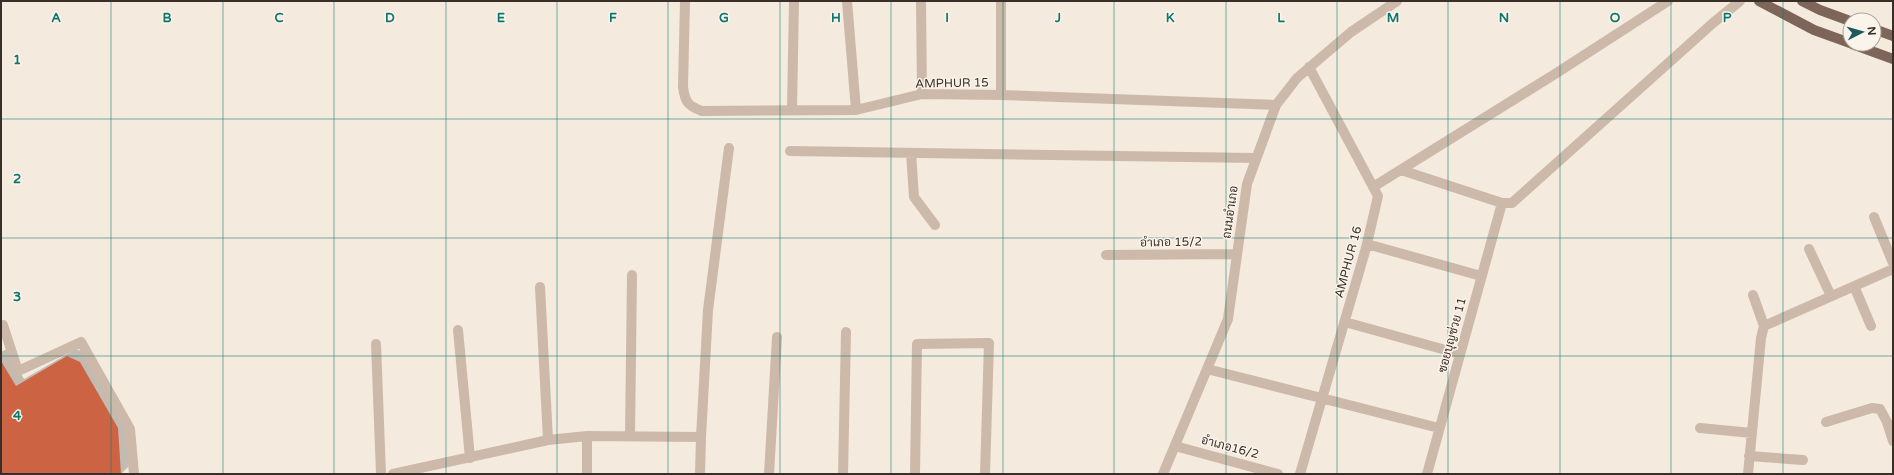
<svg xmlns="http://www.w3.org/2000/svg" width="1894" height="475" font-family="'Varela Round',Sarabun,sans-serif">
  <rect width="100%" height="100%" fill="#f4eade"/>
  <path fill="#0003" d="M7,349L24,379L76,349L88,354L126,420L129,466L121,474H1V352Z"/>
  <path fill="#cc6444" d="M67,356L80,362L118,428L121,474H1V361L16,386Z"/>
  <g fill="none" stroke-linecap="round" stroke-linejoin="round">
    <path stroke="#cdb9a9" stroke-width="10" d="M685,1L683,87C685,102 688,106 702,111L856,110L922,94L1001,95L1276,105
      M847,1L856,110
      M921,1L922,94
      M1001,1V95
      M792,109L794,1
      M790,151L1256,158
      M911,153L914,197L935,225
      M1401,170L1502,203H1512L1713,23L1740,1
      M1373,187L1555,74L1668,1
      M1874,217L1893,263
      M1367,244L1481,276
      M1809,249L1831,296
      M1106,255L1237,254
      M1854,286L1871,326
      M540,287L548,440
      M1753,295L1764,326
      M1345,322L1460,354
      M1,327L3,325L18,371L81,342L130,429L134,474
      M458,330L470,458
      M376,344L381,474
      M1207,369L1439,428
      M1826,422L1872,408L1880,409L1887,422L1893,441
      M1700,428L1752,433
      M630,436L632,275
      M1175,446L1278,474
      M1749,456L1803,460
      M393,474L548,440L587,436L701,437
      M587,474V436
      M700,474L701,437L708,310L729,148
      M769,474L777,337
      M843,474L846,332
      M915,474L917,344L989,343L985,474
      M1163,474L1228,319L1247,184L1276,105L1297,78L1351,32L1397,1
      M1300,474L1366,248L1378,196L1309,67
      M1427,474L1502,203
      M1748,474L1761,338L1764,326L1893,269"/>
    <path stroke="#7d655a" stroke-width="10" d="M1759,1L1814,30L1850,43
      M1802,1L1820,10L1850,21
      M1874,29L1893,36
      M1852,44L1893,59"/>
  </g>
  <path fill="none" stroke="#0f766e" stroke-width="1" stroke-opacity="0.55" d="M111,1V474M223,1V474M334,1V474M446,1V474M557,1V474M668,1V474M780,1V474M891,1V474M1003,1V474M1114,1V474M1226,1V474M1337,1V474M1448,1V474M1560,1V474M1671,1V474M1783,1V474M1,119H1893M1,238H1893M1,356H1893"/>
  <g text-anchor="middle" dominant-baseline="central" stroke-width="3" stroke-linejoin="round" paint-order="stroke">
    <g font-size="12" fill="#3a2e29" stroke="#fbf4eb">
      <text transform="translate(952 83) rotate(-1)">AMPHUR 15</text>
      <text transform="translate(1230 212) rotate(-82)">ถนนอำเภอ</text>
      <text transform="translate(1171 242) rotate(-1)">อำเภอ 15/2</text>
      <text transform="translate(1348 262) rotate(-75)">AMPHUR 16</text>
      <text transform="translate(1452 335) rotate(-75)">ซอยบุญช่วย 11</text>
      <text transform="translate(1230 447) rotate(15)">อำเภอ16/2</text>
    </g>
  </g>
  <g font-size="13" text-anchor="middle" font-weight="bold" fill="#0f766e" stroke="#fbf4eb" stroke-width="3" stroke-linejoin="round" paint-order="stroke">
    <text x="56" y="22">A</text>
    <text x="167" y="22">B</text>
    <text x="279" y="22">C</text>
    <text x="390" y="22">D</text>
    <text x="501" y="22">E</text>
    <text x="613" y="22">F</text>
    <text x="724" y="22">G</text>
    <text x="836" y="22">H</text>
    <text x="947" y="22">I</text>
    <text x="1058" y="22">J</text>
    <text x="1170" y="22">K</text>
    <text x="1281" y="22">L</text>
    <text x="1393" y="22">M</text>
    <text x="1504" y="22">N</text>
    <text x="1615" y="22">O</text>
    <text x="1727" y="22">P</text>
    <text x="17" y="64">1</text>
    <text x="17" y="183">2</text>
    <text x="17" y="301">3</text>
    <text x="17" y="420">4</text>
  </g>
  <rect width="1894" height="475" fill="none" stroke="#3a2e29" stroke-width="4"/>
  <g transform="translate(1862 32) rotate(84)"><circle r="19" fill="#fbf4eb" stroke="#aea59d"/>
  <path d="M0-3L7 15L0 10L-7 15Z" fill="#1c5a5e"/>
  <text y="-6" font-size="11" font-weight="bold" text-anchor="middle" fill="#3a2e29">N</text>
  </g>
</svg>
